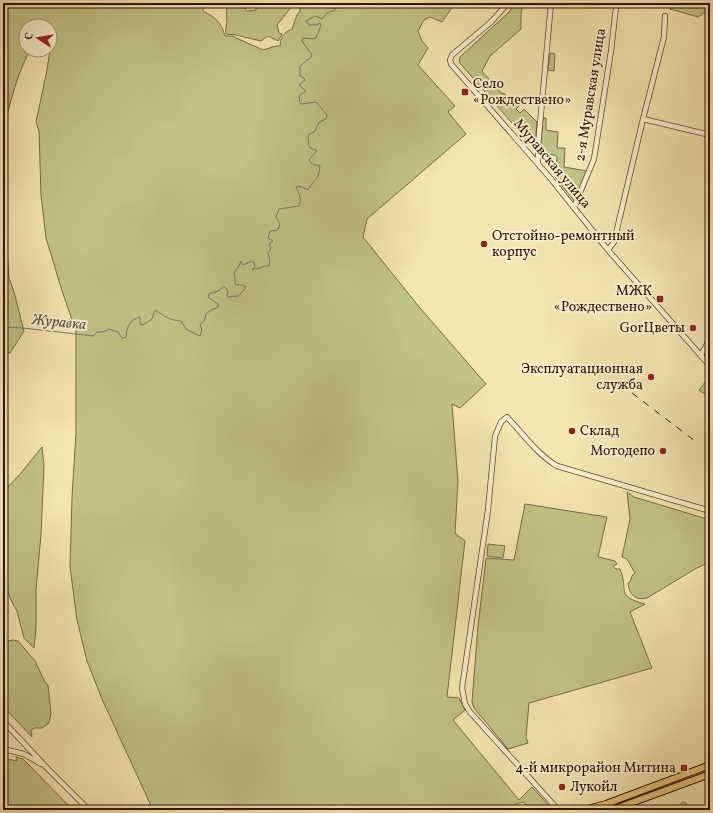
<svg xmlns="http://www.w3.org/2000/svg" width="713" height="813" font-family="Vollkorn,serif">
  <rect width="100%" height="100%" fill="#f4e6b1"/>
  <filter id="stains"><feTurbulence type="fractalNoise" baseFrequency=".005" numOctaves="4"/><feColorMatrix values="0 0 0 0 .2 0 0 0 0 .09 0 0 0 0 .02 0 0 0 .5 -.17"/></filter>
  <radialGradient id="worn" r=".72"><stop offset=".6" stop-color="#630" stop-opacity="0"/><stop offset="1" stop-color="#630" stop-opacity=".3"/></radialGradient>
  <path fill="#c1c387" stroke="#776a44" d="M3,3H204L203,11C216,18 221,22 225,36H232L263,50L276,46H280C280,38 284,32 292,29L297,15L300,11V5L304,3H455L442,22L430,17L424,20L418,31L422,41L428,48L418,65L455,106L448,112L466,134L367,219L363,237L420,308L486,384L460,408L452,404L458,482L455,533L465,541L447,697L459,698L465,710L453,720L519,800L532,787L550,807V810H530L524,802L515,804L508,810H153L102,699L87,661L77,620L70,567L72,497L76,433V331L62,291L46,238L41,195L39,131L36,122L47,70L50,50V26H26V50H30C16,77 9,105 3,135Z
    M228,3H246L245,9L247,11L256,10V3H297L292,6L277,25L279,33L282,34L278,41L268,36L261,41L236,35L226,34C225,29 227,25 227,20C226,14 226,10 228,3Z
    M515,3H524L521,13V29L490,56L482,71L501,93L505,94L508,98H515L521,104L516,109L520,113L524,109L537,122L535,146L530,144L459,62L460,57L509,12Z
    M673,3H710V9L698,17L670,9Z
    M550,53L555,54L554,71L548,70Z
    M543,118H546V130L558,132L557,148H565L564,167L587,171L574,201L556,178L557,157L554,155L540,153Z
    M3,216L6,236L9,278L14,292L24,331L10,353L3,352Z
    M706,381L710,384V398L699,390Z
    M42,447L44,465L41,535L36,589V628L34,648L24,638L17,611L11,600L3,578V527L4,524L3,504L7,488L21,473Z
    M627,492L634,497L707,519L710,522V564L708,563L695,569L647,598C635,601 629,594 628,583L630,582L632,576L635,573L627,559L622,557L630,519Z
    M525,504L607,517L598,557L615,561L617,564L613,566L616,569H620C629,591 615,596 645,604L630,612L652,668L529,703L526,737L528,743L508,749L474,708L472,702L478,626L486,558L514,560Z
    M488,544L505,546L503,558L487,556Z
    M13,640L18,641L35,661L45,682L48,685L51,713L49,723L42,728H35L31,730L32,737L3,706V642Z
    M16,757L23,759L73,810H3V758L17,761Z
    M683,802L686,803L690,810H679L677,807Z"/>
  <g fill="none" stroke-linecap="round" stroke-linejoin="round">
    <path stroke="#707a66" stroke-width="1" d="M3,327L23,328L93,336L97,332H103L109,329L118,332L122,338H123L126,337C127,326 130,320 140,317V324L143,325L152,319L155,310C165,316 168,320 181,321L186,329L200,336L202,330L200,325L205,319L206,314L211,310L218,307V304L208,297L209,294L218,291L224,286L228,291L227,295L228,297L238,296L245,289V286L242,285H237L235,284V278L234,273L239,266L241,261L243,265L252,261L254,262L255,266L252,270L256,268L258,269L264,266H269L270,261L268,253L271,248L269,244L273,241L268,238L270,231L278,230L280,224L276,217L279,209L299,206C302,197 299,194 296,187L299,186L308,190C314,179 319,180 320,166L312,164L309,160L317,151L309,147L308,135L315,131L319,122L326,119L327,115L316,102L301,104L300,103L299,96L306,91L299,85L305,80L304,78L300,76V66L308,59H310L312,55L302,41L303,38L313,39L316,38L321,25L320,23L316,25H309L306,21L315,16L322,19L327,13L335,10L336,3"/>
    <g stroke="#5f462e" stroke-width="6">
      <path id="minor" d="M508,3L491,22L452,55L450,60L451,64L551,179L608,250L710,366
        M533,3H551L538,146V163
        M643,119L710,135
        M574,207L594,159L611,51L616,7
        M608,250L614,242L643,119L664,37L665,16
        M701,355L707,344L710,335
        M3,721L47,768L89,810
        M3,749L24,754L41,764
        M559,810L553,804L470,712L465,704L462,688L488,510L495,436L501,422L507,417C523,434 537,454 557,466L710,511"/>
    </g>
    <g stroke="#2d1102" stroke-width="8">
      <path id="major" d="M584,810L606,804L710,765
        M612,810L710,774"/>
    </g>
    <use href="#minor" stroke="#f8efcc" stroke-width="4.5"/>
    <use href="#major" stroke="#eac378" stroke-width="6"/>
    <path stroke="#2d1102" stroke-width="1" stroke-dasharray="7 7" stroke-linecap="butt" d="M632,393L695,441"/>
  </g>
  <g fill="#8f2418" stroke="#f8efcc" stroke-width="1.5">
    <rect x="461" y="88" width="8" height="8" rx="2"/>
    <circle cx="484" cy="244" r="4"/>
    <rect x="656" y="295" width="8" height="8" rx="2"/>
    <circle cx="693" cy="328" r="4"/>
    <circle cx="651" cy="377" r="4"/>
    <circle cx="572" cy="431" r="4"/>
    <circle cx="663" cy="451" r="4"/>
    <rect x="680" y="764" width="8" height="8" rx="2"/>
    <circle cx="562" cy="787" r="4"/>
  </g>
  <g text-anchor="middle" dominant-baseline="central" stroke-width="4" stroke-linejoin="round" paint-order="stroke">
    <g font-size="14" fill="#2d1102" stroke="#f8efcc" text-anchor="end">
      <text x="473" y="84" text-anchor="start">Село<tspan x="473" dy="16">«Рождествено»</tspan></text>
      <text x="492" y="236" text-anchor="start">Отстойно-ремонтный<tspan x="492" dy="16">корпус</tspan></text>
      <text x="652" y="291">МЖК<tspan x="652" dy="16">«Рождествено»</tspan></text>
      <text x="685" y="328">GorЦветы</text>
      <text x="643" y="369">Эксплуатационная<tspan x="643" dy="16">служба</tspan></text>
      <text x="580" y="431" text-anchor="start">Склад</text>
      <text x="655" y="451">Мотодепо</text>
      <text x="676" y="768">4-й микрорайон Митина</text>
      <text x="570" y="787" text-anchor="start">Лукойл</text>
    </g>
    <g font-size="14" fill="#2d1102" stroke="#f8efcc">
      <text transform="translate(591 95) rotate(-81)">2-я Муравская улица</text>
      <text transform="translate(552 164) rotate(50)">Муравская улица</text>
    </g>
    <g font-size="15" font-style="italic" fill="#544e3c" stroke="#f8efcc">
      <text transform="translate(59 323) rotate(6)">Журавка</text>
    </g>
  </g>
  <rect width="713" height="813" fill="none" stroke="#f4e6b1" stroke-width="16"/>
  <rect x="4" y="4" width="705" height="805" fill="none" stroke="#2d1102" stroke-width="2"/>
  <rect x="8" y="8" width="697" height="797" fill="none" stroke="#2d1102"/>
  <g transform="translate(38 38) rotate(282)"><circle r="19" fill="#f8efcc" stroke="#a7967b"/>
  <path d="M0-3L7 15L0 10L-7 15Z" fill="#8f2418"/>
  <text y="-6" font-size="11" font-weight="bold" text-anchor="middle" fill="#2d1102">С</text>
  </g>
  <rect width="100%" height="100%" filter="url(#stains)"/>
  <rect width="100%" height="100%" fill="url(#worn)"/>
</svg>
